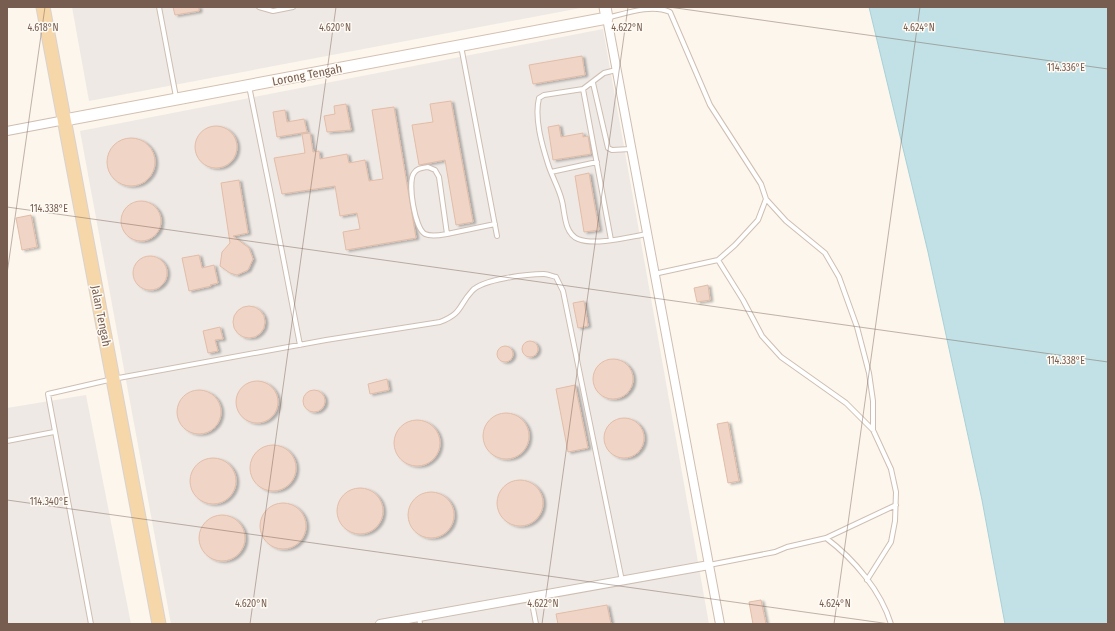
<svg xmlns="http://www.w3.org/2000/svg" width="1115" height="631" font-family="'Fira Sans Condensed',sans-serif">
  <defs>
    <filter id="shadow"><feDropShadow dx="3" dy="1.5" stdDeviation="1" flood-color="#0004"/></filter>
  </defs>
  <rect width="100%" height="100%" fill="#fcf6ed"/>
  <path fill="#eee9e5" d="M72,7H586L89,101Z
    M603,29L709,624H171L80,131Z
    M86,395L131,624H7V408Z"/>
  <path fill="#c1e1e6" stroke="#a8d1d7" d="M869,7H1108V624H1005L982,500L928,252Z"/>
  <path fill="#f0d5c6" stroke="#e2bca7" filter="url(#shadow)" d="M173,7H199V11L175,15Z
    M582,56L585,75L533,84L529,65Z
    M451,101L473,222L456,225L445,160L419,165L412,125L433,122L430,104Z
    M346,104L351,130L327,132L324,116L335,114L334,106Z
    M394,107L416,238L346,250L343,232L360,229L357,213L340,216L335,186L282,194L274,158L305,153L302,134L310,133L313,152L319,151L320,159L347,154L349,163L365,160L369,181L383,179L372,110Z
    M285,110L287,122L304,119L307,132L277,137L273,112Z
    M559,125L561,137L583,133V137L588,136L591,154L553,160L548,127Z
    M195 147a21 21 0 1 1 42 0a21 21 0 1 1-42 0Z
    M107 162a24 24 0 1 1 48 0a24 24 0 1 1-48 0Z
    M589,173L599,230L584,232L575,176Z
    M239,180L248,233L233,236L249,248L253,259L248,270L237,275L230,273L220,266L222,252L230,243L221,183Z
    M121 221a20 20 0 1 1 40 0a20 20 0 1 1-40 0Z
    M31,215L37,247L22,250L16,218Z
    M199,255L202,268L214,265L218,283L210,285L211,286L189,291L182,258Z
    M133 273a17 17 0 1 1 34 0a17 17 0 1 1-34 0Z
    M708,285L710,300L697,302L694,288Z
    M584,301L588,326L578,328L573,303Z
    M233 322a16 16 0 1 1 32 0a16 16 0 1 1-32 0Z
    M220,327L223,339L215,340L218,351L208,353L203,331Z
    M522 349a8 8 0 1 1 16 0a8 8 0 1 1-16 0Z
    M497 354a8 8 0 1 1 16 0a8 8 0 1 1-16 0Z
    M593 379a20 20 0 1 1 40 0a20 20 0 1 1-40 0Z
    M387,379L389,390L370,394L368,384Z
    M236 402a21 21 0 1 1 42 0a21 21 0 1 1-42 0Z
    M575,385L588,448L568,452L556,389Z
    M177 412a22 22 0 1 1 44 0a22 22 0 1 1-44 0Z
    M303 401a11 11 0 1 1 22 0a11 11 0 1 1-22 0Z
    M483 436a23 23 0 1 1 46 0a23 23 0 1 1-46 0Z
    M604 438a20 20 0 1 1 40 0a20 20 0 1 1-40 0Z
    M394 443a23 23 0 1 1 46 0a23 23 0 1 1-46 0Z
    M728,422L739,481L728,483L717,424Z
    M250 468a23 23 0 1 1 46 0a23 23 0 1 1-46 0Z
    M190 481a23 23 0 1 1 46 0a23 23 0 1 1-46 0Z
    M497 503a23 23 0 1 1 46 0a23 23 0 1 1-46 0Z
    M337 511a23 23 0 1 1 46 0a23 23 0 1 1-46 0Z
    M408 515a23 23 0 1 1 46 0a23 23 0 1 1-46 0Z
    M260 526a23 23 0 1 1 46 0a23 23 0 1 1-46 0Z
    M199 538a23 23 0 1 1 46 0a23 23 0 1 1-46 0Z
    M761,600L766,624H753L749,602Z
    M607,605L611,624H558L556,614Z"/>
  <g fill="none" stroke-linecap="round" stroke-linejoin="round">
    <g stroke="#cebeb2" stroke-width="6">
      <path id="lane" d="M159,7L176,97
        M259,7L273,11L293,7
        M607,18C627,13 651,4 670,12L710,105L761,184L766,199L786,221L825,253L839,277L857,327L869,373L873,401V430
        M461,46L497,236
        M616,70L604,73L583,89L544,95L539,98C534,118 542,145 548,164C552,177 559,188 562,201C565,213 564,233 578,239C595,246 629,237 647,234
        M593,83L608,148L612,150L631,149
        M249,86L271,195L300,345
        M583,89L611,240
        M428,167L435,170L439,177L447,234C441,235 431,237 425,234C415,229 407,182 414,173C417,168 422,168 428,167Z
        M551,172L597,162
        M447,234L495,224
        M718,260L743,300L762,336L781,357L846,403L873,430L891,469L896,492L895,521L891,542L867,580
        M654,274L718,260L735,245L758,220L766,199
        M7,441L54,432
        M826,538C854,559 881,591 891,624
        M709,565L775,552L787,547L826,538L896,505
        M531,598L536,624
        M419,617L420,624
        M91,624L48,394L113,379L326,340L440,322C463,313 458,306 472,291C482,279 529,274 544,274C548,274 552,276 556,277L563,291L622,581"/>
    </g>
    <g stroke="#cebeb2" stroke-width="10">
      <path id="street" d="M607,18L720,624
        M7,131L65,120
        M380,624L709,565"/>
    </g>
    <g stroke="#d4c0b2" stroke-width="13">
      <path id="secondary" d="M65,120L607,18L605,7"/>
    </g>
    <g stroke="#d9d2ce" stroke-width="15">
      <path id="primary" d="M43,7L159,624"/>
    </g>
    <use href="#lane" stroke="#fff" stroke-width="4"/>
    <use href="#street" stroke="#fff" stroke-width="8"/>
    <use href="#secondary" stroke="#fff" stroke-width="11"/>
    <use href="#primary" stroke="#f6d7aa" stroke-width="13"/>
  </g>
  <path fill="none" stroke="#775d50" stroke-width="1" stroke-opacity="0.45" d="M669,7L1108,69M7,207L1108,362M7,274L45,7M7,500L890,624M250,624L336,7M542,624L628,7M834,624L920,7"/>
  <g text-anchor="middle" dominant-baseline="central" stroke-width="3" stroke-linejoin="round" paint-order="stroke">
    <g font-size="12" fill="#775d50" stroke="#fefaf4">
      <text transform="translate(307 75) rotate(-11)">Lorong Tengah</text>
      <text transform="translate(101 316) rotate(79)">Jalan Tengah</text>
    </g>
  </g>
  <g font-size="10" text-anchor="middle" fill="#775d50" stroke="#fefaf4" stroke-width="3" stroke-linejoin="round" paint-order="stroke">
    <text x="43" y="31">4.618°N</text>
    <text x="335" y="31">4.620°N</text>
    <text x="627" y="31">4.622°N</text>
    <text x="919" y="31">4.624°N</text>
    <text x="1066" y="71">114.336°E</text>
    <text x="49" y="212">114.338°E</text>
    <text x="1066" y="364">114.338°E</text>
    <text x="49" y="505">114.340°E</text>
    <text x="251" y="607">4.620°N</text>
    <text x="543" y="607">4.622°N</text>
    <text x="835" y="607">4.624°N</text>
  </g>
  <rect width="1115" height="631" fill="none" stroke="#775d50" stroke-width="16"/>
</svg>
